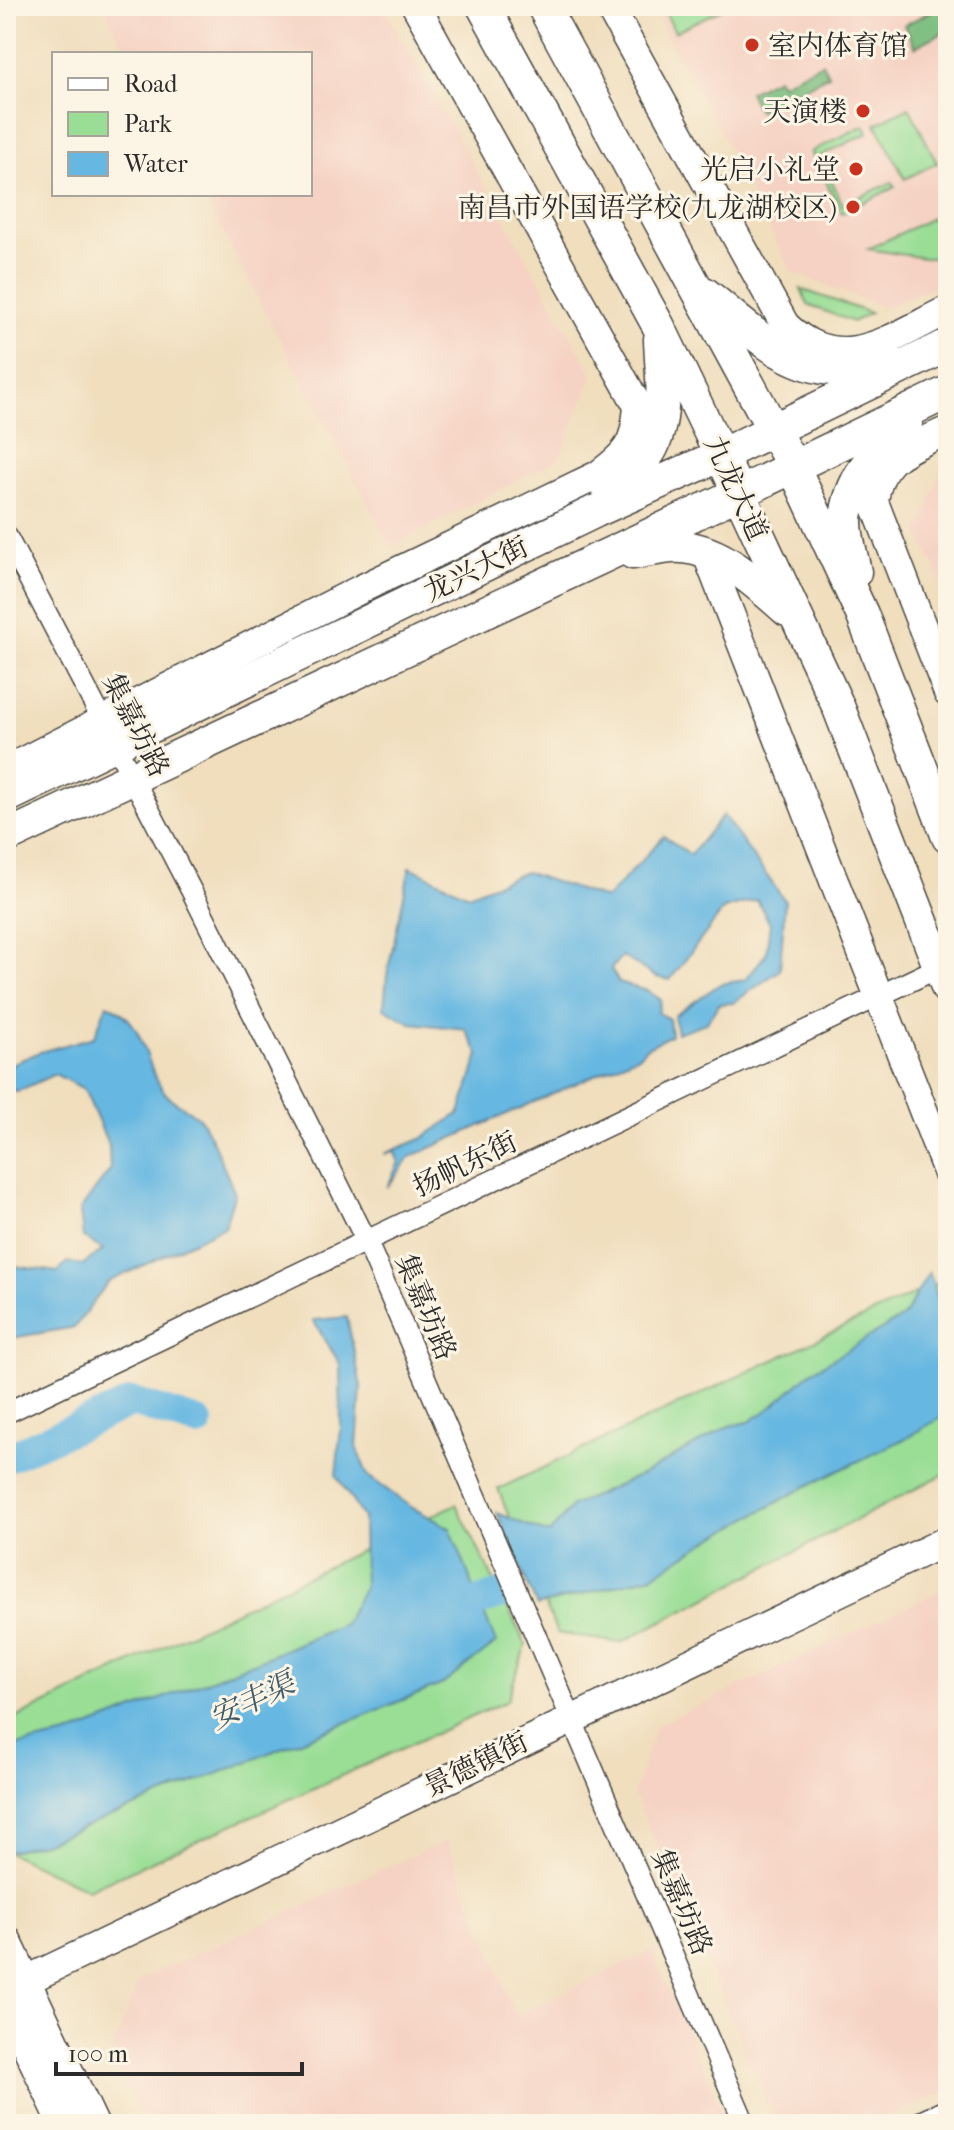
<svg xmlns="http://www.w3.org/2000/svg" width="954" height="2130" font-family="'IM FELL French Canon','Noto Serif SC',serif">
  <rect width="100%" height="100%" fill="#fcf5e5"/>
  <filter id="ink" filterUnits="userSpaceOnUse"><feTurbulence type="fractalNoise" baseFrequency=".0125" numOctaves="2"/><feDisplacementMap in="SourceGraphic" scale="16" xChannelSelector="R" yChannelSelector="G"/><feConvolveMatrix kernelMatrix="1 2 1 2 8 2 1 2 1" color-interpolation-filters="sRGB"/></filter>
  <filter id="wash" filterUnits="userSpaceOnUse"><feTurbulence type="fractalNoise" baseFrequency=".006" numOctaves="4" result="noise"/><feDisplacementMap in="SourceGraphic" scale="32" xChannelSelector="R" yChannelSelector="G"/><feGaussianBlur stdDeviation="1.8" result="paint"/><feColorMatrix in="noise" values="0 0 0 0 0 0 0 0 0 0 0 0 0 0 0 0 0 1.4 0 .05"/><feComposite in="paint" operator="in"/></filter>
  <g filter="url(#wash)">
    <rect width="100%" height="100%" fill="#f0debd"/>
    <path fill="#f5d2c3" d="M102,6H383L593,375L559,459L391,547L202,194H310V54H128Z
      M650,6H948V280L885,308L792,272L725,141Z
      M948,452V600L919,532Z
      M948,1587V2090L871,2124H776L634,1794L656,1726Z
      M447,1840L516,2016L651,1950L728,2124H143L111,2052L139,1980Z"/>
    <path fill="#9ade96" stroke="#628460" stroke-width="2" d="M662,6H725L726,7L675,32Z
      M909,107L937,163L905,179L876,124Z
      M864,125L868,133L820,156L843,205L892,182L895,187L842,213L811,152Z
      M948,210V258H924L868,249Z
      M801,289L870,313L853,322L808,305Z
      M948,1278V1472L620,1643L557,1633L498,1489Z
      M456,1504L526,1645L507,1701L88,1890L10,1853L6,1844V1723Z"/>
    <path fill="#7bbd7f" stroke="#537455" stroke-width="2" d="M942,6H948V30L915,47L904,25Z
      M822,63L829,75L758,111L749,92L777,78L781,84Z"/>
    <path fill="#66b7e1" stroke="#487186" stroke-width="2" d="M723,815L785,901L780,970L733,1003L719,1004L706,1023L677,1033L674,1016L720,984L745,980L766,954L770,924L757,900L724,909L670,980L656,977L622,956L611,969L619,983L648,991L661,1000L658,1013L669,1019L671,1035L646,1048L638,1056L410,1157L387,1188L399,1162L394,1151L384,1154L421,1139L460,1113L479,1054L465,1029L411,1023L384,1008L387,975L410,867L468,895L525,872L606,899L664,836L690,855Z
      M107,1004C149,1022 141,1063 166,1094C175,1105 192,1109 201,1120C211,1133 227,1176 235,1193L224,1227L108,1282L75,1327L6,1339V1265L58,1272L67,1262L82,1265L103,1250L83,1237L80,1210L110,1170L109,1146L84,1089L55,1074L16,1092L6,1084V1063L9,1065L40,1052L94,1037Z
      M929,1272L948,1338L947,1414L906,1438L805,1487L707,1541L652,1576L537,1606L497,1513L549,1534L572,1506L643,1474L729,1426L749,1422L772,1407L811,1372L904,1316Z
      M347,1317L361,1386L357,1449L368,1476L411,1507L450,1528L496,1643L443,1684L43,1843L6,1852V1748L68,1735L263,1659L344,1624L364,1587L363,1518L336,1475L341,1428L340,1364L313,1320Z"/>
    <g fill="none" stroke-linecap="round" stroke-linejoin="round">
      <path stroke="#66b7e1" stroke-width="30" d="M6,1458L133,1402L198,1423
        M442,1614L504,1593"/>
    </g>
  </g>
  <g filter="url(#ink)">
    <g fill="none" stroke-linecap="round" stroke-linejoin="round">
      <g stroke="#494641" stroke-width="23">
        <path id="street" d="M6,535L192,892L367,1242L745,2124
          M6,1413L948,963
          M916,2124L948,2109"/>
      </g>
      <g stroke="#494641" stroke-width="31">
        <path id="secondary" d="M609,6L785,325C841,379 891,337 948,310
          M948,430C910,449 879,454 874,502L948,693
          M706,552L948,1174
          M6,770L363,588L598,475C629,452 635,444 638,406L416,6
          M6,1938L94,2124
          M6,1990L948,1540
          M6,2003L63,2124"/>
      </g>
      <g stroke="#494641" stroke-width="35">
        <path id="primary" d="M483,6L659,327L739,493L838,706L948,989
          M543,6L794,468L862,614L948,837
          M704,293C746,325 788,373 845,369C860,368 875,363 889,361
          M608,498C621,485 638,471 647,456C670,422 661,377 660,339
          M633,553C646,551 658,548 671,547C716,544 755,582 787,610
          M855,572C852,556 846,538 846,522C847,485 877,444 906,424
          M6,797L596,511L721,455L948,345
          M6,837L739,493L948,392"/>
      </g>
      <use href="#street" stroke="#fff" stroke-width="20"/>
      <use href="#secondary" stroke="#fff" stroke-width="28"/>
      <use href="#primary" stroke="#fff" stroke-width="32"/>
    </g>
  </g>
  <g fill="#c8321e" stroke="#fcf5e5" stroke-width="3">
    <circle cx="752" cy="45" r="8"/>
    <circle cx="863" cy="111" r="8"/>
    <circle cx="856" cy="169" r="8"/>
    <circle cx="853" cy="207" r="8"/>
  </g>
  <g text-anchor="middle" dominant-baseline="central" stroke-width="6" stroke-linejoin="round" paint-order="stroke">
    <g font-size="28" fill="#2b2b2b" stroke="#fcf5e5" text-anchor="end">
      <text x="768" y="45" text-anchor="start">室内体育馆</text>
      <text x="847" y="111">天演楼</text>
      <text x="840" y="169">光启小礼堂</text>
      <text x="837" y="207">南昌市外国语学校(九龙湖校区)</text>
    </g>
    <g font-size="28" fill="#2b2b2b" stroke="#fcf5e5">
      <text transform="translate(736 488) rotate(65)">九龙大道</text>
      <text transform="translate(476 569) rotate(-26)">龙兴大街</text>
      <text transform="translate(136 725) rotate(63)">集嘉坊路</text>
      <text transform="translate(465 1164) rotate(-26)">扬帆东街</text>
      <text transform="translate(426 1307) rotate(67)">集嘉坊路</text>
      <text transform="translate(476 1764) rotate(-26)">景德镇街</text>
      <text transform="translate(682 1902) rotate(67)">集嘉坊路</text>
    </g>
    <g font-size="30" font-style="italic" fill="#405c6b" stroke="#fcf5e5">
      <text transform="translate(252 1701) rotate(-26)">安丰渠</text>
    </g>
  </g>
  <rect width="954" height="2130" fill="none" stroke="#fcf5e5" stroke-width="32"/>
  <rect x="52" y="52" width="260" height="144" fill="#fcf5e5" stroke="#a8a49b" stroke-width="2"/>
  <rect x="68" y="78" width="40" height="12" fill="#ffffff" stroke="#a8a49b" stroke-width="2"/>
  <text x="124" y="92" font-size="24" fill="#2b2b2b">Road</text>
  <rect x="68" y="112" width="40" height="24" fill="#9ade96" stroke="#a8a49b" stroke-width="2"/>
  <text x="124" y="132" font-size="24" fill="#2b2b2b">Park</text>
  <rect x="68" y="152" width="40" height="24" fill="#66b7e1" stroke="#a8a49b" stroke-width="2"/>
  <text x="124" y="172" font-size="24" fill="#2b2b2b">Water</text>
  <path d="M56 2062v12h246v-12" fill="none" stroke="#2b2b2b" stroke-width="4"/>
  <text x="68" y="2062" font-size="24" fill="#2b2b2b" stroke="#fcf5e5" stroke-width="6" paint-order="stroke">100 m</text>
</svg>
